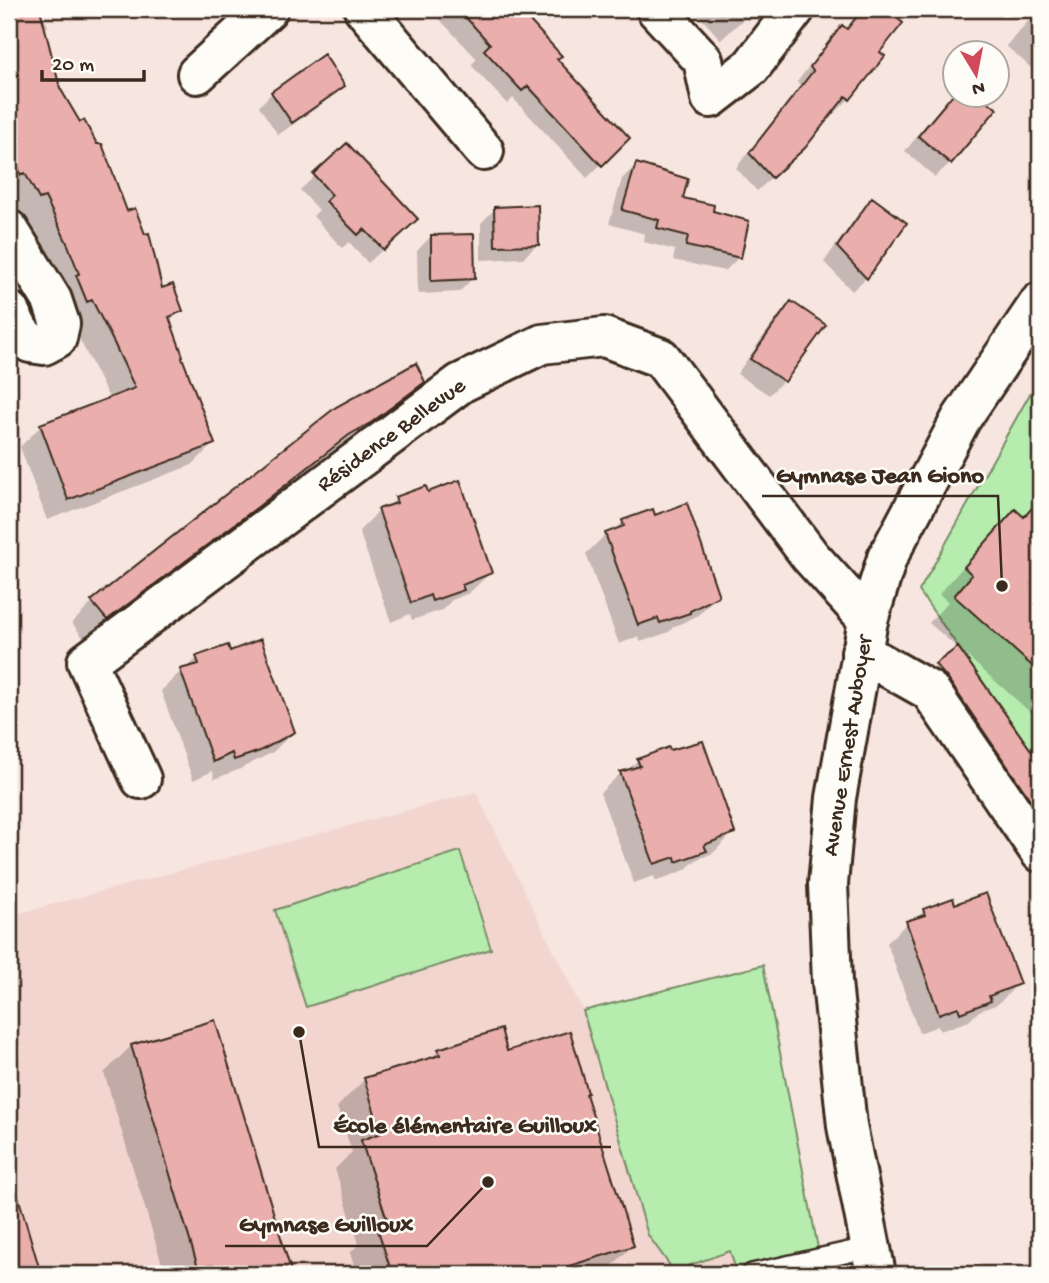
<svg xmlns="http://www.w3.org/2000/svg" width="1049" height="1283" font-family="'Gochi Hand',sans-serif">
  <rect width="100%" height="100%" fill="#f7e5e0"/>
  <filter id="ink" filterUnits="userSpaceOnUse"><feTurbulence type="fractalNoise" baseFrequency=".0143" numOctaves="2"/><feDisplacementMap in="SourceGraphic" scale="14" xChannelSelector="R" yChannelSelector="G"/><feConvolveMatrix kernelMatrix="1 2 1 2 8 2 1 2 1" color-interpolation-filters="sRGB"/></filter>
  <g filter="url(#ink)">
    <path fill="#f3d5d0" d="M476,792L583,1011L648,1235L730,1251L737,1274H9V916Z"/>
    <path fill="#b6edaf" stroke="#788c66" stroke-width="2" d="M1040,376V763L919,591Z
      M460,851L491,949L306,1007L275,910Z
      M763,965L823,1274H737L730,1251L674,1271L648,1235L583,1011Z"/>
    <path fill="#0003" d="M9,9H40L48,26L43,31L59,88L126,213L161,290L181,310L169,323L213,444L192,465L47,520L20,447L41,426L110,400L70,320L24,217L18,219L9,202Z
      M165,9H178L170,15Z
      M430,9H508L628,138L587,178L513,98L507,104L471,65L477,59Z
      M684,9H754L721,40L695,11L690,16Z
      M861,9H908L898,21L849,99L835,113L832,111L789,162L757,191L736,168L800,86L797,82L828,42L842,27L845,30Z
      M1039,9H1040V68L1036,72L1006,46Z
      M343,86L329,99L278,135L259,106L272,93Z
      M954,93L950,163L935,177L905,151Z
      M347,146L401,233L368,263L349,242L342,248L313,216L319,210L300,190Z
      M636,165L681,199L711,212L739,257L725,271L673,260L675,250L644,242L645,234L609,224L622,179Z
      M872,200L905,223L866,278L852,291L824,262L858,214Z
      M495,209L538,244L523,258L481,260V223Z
      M431,236L473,278L459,292L418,294L417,251Z
      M791,303L823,326L783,381L769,395L737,374L777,317Z
      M423,382L402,403L349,443L326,456L236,527L85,640L72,623L93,602Z
      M396,499L490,573L469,593L452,600L442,610L412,620L410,614L391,622L359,531L379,511L386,508Z
      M1035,507H1040V721L959,649L958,650L1040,766V864L915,687L936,666L959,649L929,623L948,602L939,594L990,537L1015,512L1023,519Z
      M654,517L717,596L697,616L673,627L669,632L640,642L639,636L619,644L586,554L606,534L613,532L623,522Z
      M229,653L293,732L273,752L238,770L214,779L213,771L193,780L161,691L181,671L186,669L197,658Z
      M638,760L733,833L713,853L696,860L685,870L656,881L654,876L634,883L600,793L621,773L627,771Z
      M952,901L954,906L1018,984L998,1004L979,1011L969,1021L940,1031L938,1026L919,1033L887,943L907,923L914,920L924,911Z
      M214,1022L291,1274H165L104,1073L131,1046Z
      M439,1050L506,1053L585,1095L632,1246L605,1273L601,1274H357L350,1253L359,1244L335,1169L352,1152L337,1107L365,1079L430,1060Z
      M1040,1127V1152L1034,1134Z
      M11,1180L39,1274H9V1181Z"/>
    <path fill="#eaafac" stroke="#3b2a1e" stroke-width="2" d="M9,9H40L60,88L80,122L84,120L97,144H102L127,211L135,208L145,234L149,233L162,288L173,284L183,311L169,317L183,356L182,357L215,444L68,500L40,424L135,388L114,343L92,300L87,302L76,275L79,274L68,245L45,197L39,199L25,173L21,175L11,148L18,145L9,119Z
      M458,9H519L562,56L557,59L630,138L602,166L528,86L522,91L484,50L490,44Z
      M863,9H885L903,23L880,52L885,56L850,100L846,96L805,148L772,178L749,153L813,71L810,67L842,25L847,29Z
      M324,54L345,86L292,123L271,92Z
      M953,94H979L997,109L951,164L918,136Z
      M347,143L418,219L384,250L364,229L358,235L348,225L326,201L332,195L313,174Z
      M636,163L688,179L683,198L714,205L713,211L749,221L741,258L686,246L688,236L657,228L659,220L622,210Z
      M872,197L907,223L867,279L837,247Z
      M538,205L539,245L495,246L494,207Z
      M474,234L475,279L431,281V235Z
      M791,301L826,325L785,382L750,359Z
      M416,363L425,382L372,422L349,435L259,506L107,620L91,601L336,407Z
      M460,480L492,573L462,585L464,590L432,601L430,595L411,603L378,509L397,503L395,497L426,486L428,492Z
      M1040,499V673L954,596L972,575L964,567L1015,509L1024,517Z
      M687,503L719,596L690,611V613L660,623L658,618L638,625L605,533L624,526L622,520L653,509L655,515Z
      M261,639L295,732L260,751L234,760L232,753L213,762L180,669L199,664L196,656L228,645L230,651Z
      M958,647L1040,763V814L948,679L935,664Z
      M703,741L735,833L704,845L707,851L676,862L675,857L654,864L620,772L640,766L637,759L669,747L670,750Z
      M986,893L1020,984L989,996L991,1001L960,1013L958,1007L939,1014L906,921L925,915L923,909L953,898L955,904Z
      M215,1020L292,1274H200L131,1045Z
      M501,1029L507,1051L570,1031L588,1093L586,1094L634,1246L543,1274H392L376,1224L387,1220L361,1140L381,1133L364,1078L440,1055L438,1049Z
      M16,1189L41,1274H9V1190Z"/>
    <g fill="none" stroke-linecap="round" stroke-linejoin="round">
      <g stroke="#3b2a1e" stroke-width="24">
        <path id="lane" d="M752,1274L871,1247"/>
      </g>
      <g stroke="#3b2a1e" stroke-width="44">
        <path id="street" d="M364,9L484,151
          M656,9L703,60L711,98L751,67L795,9
          M197,74L268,9
          M9,230L52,300L60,324L57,338L44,345L30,343L20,332L9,311
          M861,652L930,691L1040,852
          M141,779L87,662L461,383L542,344L604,337L661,358L810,556L868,620"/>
      </g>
      <g stroke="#3b2a1e" stroke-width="44">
        <path id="secondary" d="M876,1274L847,1126L832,982L828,884L836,798L868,620L887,558L961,419L1040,302"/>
      </g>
      <use href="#lane" stroke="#fdfcf7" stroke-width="19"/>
      <use href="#street" stroke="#fdfcf7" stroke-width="38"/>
      <use href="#secondary" stroke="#fdfcf7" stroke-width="38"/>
    </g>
  </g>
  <g text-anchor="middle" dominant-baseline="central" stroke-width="5" stroke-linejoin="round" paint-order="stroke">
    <g font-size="23" fill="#3b2a1e" stroke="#fdfcf7">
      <text transform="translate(392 436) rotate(-36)">Résidence Bellevue</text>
      <text transform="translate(849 746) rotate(-81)">Avenue Ernest Auboyer</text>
    </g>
  </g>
  <path fill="none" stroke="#3b2a1e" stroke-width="2.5" d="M1002 586L998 496H762M299 1032L319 1147H611M488 1182L427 1246H225"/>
  <g fill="#3b2a1e" stroke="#fdfcf7" stroke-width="2.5">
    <circle cx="1002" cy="586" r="7"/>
    <circle cx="299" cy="1032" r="7"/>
    <circle cx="488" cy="1182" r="7"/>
  </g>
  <g font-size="24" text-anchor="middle" font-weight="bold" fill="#3b2a1e" stroke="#fdfcf7" stroke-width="5" stroke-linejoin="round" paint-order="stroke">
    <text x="880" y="482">Gymnase Jean Giono</text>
    <text x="465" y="1132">École élémentaire Guilloux</text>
    <text x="326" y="1231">Gymnase Guilloux</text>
  </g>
  <rect width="1049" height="1283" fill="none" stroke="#fdfcf7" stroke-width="35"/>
  <rect x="18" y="18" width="1014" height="1248" fill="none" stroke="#3b2a1e" stroke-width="2.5" filter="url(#ink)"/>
  <g transform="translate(976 74) rotate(170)"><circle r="33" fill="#fdfcf7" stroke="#afa8a0" stroke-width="2"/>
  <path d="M0-5L12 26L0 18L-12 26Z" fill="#d1495b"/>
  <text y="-10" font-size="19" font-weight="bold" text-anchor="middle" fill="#3b2a1e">N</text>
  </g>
  <path d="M42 70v10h102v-10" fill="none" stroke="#3b2a1e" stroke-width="3.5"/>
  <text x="52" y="70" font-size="21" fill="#3b2a1e" stroke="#fdfcf7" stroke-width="5" paint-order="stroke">20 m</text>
</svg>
